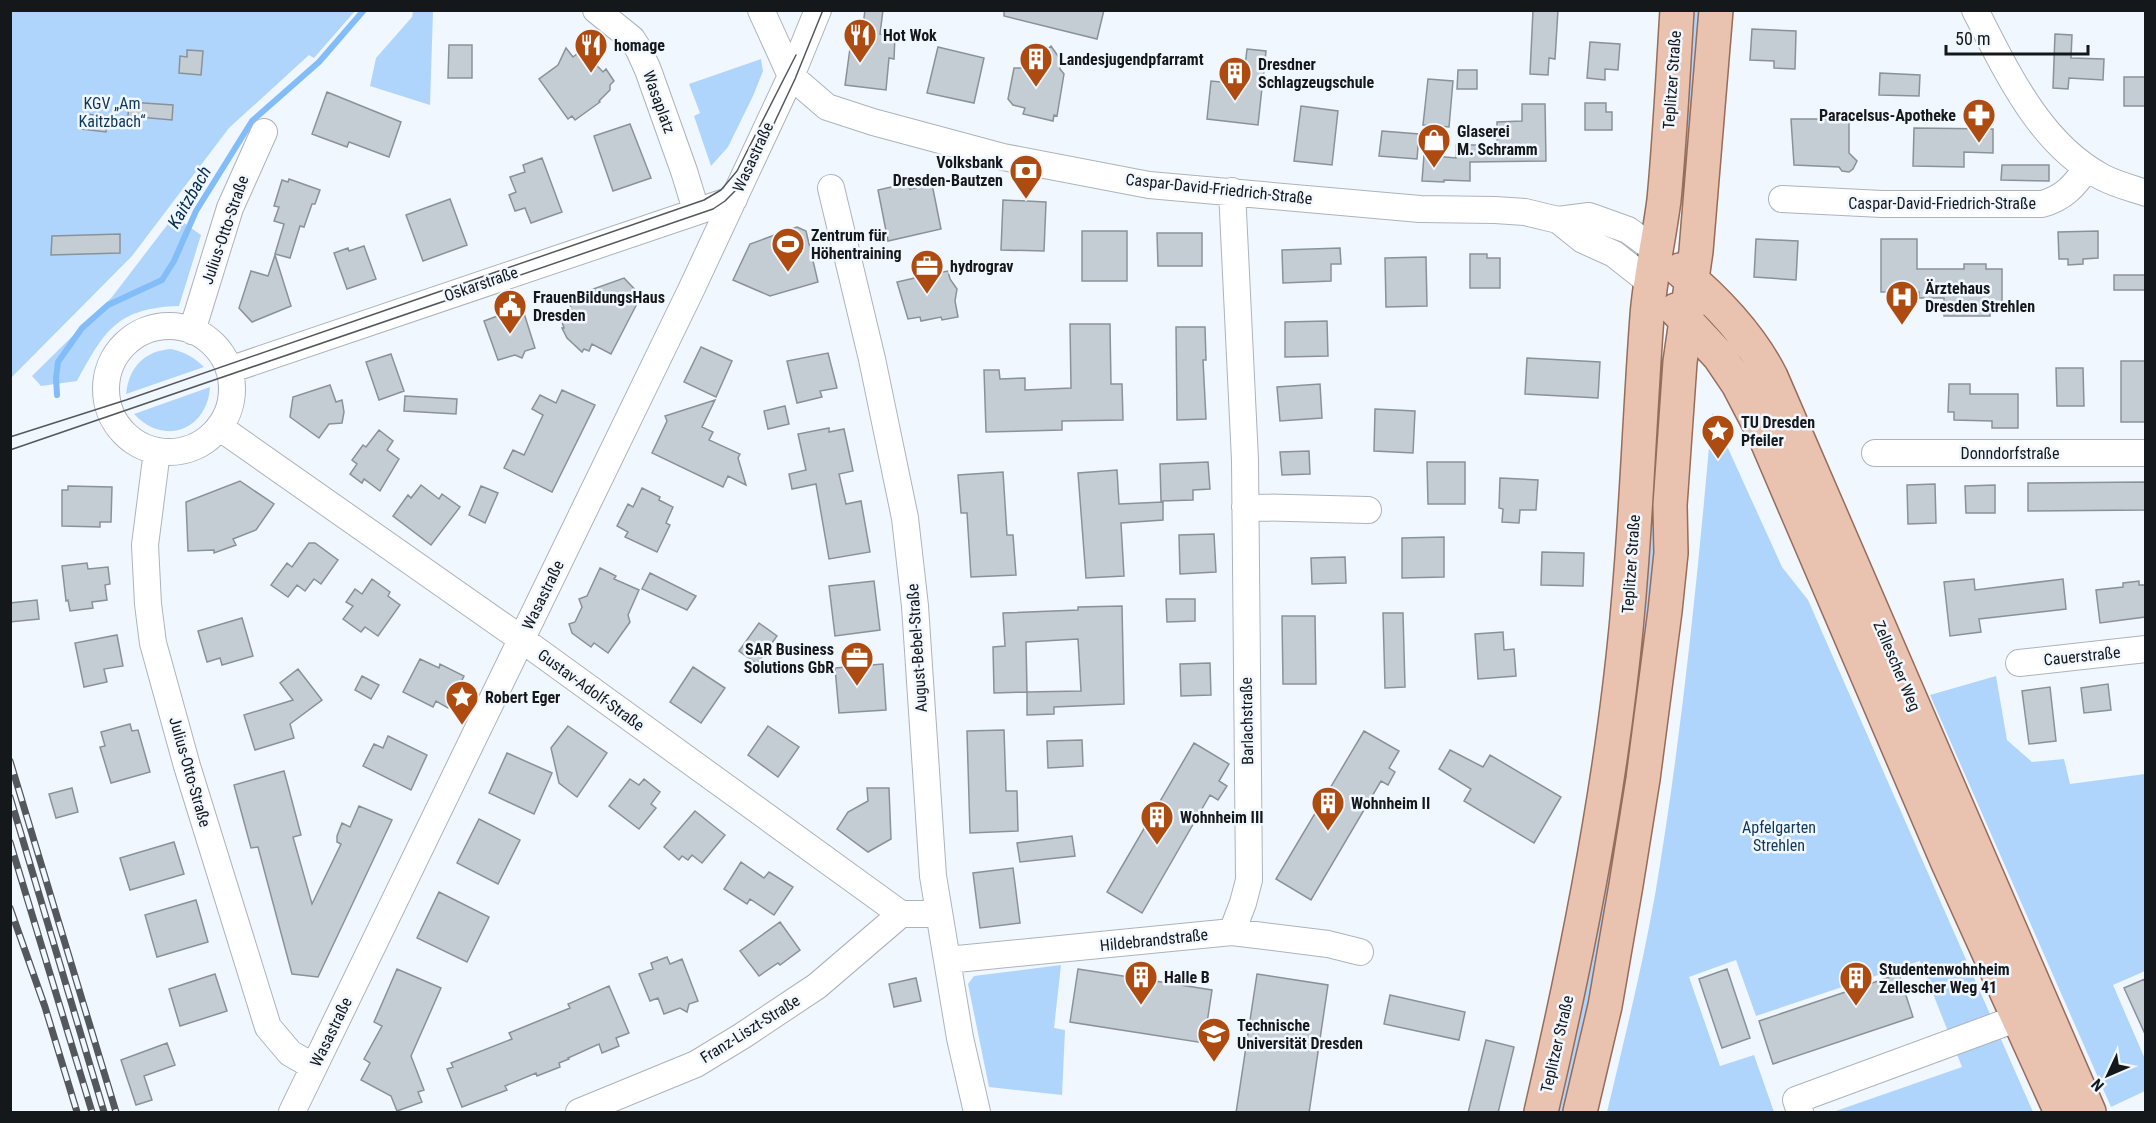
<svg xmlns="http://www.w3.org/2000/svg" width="2156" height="1123" font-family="'Roboto Condensed',sans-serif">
  <rect width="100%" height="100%" fill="#f1f7fe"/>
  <path fill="#b0d5fc" d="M11,11H355L314,58L309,55L229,128L132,256L11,378Z
    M413,11H433L430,105L370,86L376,58L412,17Z
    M1694,11H1701L1688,192H1683Z
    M761,59L763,71L753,96L728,147L711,166L694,116L700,113L689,84Z
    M174,216L201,235L179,306C117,308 105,330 77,381L41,386L32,376L112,297Z
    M171,349C185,352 194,357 204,367L126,394C129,367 144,351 171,349Z
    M1656,356L1663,359L1654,498L1657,548L1619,880L1570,1112H1552Z
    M210,387C207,431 163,446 134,414Z
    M1712,413L1782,567L1808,600L2033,1112H1833L1962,1067L1920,961L1756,1016L1736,960L1689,977L1720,1066L1754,1055L1774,1112H1607C1624,1041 1642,968 1655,895C1682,735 1698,574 1712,413Z
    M1996,676L2007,740L2032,762L2064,759L2070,784L2145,774V971L2113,985L2145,1059V1091L2111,1107L1930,695Z
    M1061,965L1054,1028L1065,1030L1062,1095L989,1087L968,984L974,976Z"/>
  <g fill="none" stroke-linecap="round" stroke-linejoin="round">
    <path stroke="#83bdf9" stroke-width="6" d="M57,395L56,378L58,362L82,328L108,305L162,280L174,261L196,211L252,121L319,62L364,10"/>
  </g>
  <path fill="#c4ccd4" stroke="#8a9299" stroke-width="1.5" fill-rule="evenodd" d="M865,10H883L880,34L895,36L894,59L889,58L886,90L845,85L851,41H861Z
    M1004,10H1104L1097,39L1004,16Z
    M1533,10H1558L1555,59L1549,58L1548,75L1530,74Z
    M1752,29L1796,31L1795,69L1774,68V61L1750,60Z
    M2055,34L2072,35L2071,58L2104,59L2103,80L2069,78L2068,89L2053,88Z
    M1590,42L1620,44L1618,70L1605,69V80L1587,78Z
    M449,45H472V78H448Z
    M1051,46L1060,59V69L1064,74L1057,116L1054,115L1053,121L1023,114L1025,108L1013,105L1008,99L1014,68H1022L1025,56L1036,59Z
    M938,47L984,58L974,103L927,93Z
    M566,48L573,57L582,50L603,72L606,69L614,81L610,85V90L599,101L600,102L575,120L572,116L568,119L539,79L558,65Z
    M1247,49L1266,51L1258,125L1207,119L1211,81L1243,84Z
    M187,50L203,51L201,75L179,73L180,56L187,57Z
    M1458,70H1477V89H1457Z
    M1880,73L1920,75L1919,96L1879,95Z
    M2124,77H2145V106H2124Z
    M1428,79L1453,81L1449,127L1423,125Z
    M327,92L401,122L389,157L349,142L347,147L312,134Z
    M129,102L173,105L172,120L128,116Z
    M1585,103H1606V112H1612V130H1585Z
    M1522,104H1545L1546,161L1470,162V181L1444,180V182L1422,181L1424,155L1456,158V145H1497V122L1522,121Z
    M1301,106L1338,111L1332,165L1294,161Z
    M84,114L107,116L106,132L82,129Z
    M1791,119H1849V153L1857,161L1853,169L1849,172L1842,171L1839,167L1794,165Z
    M630,124L651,178L613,191L594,136Z
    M1914,128L1993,129V153L1964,152V167L1913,166Z
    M1382,131L1419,134L1417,159L1379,156Z
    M542,158L562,212L531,223L525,208L515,211L509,195L516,192L510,177L525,172L523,165Z
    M2002,165H2049V181L2001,180Z
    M289,179L320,190L315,204H312L304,227L300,226L290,258L275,254L284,224L274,221L279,207L274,206L282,180L288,182Z
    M909,183L910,189L932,184L941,229L888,241L878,190Z
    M450,199L467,245L423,261L406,215Z
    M1003,200L1046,202L1044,251L1001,250Z
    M797,227L806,231L818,282L770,296L733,280L750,244Z
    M1082,231H1127V281H1082Z
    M2098,231V258L2083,259V264L2068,265V259H2059L2058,232Z
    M1157,233H1202V266H1158Z
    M120,234V253L51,255L52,236Z
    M1756,239L1798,241L1796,280L1754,277Z
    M1881,239H1917V269H1964V264H1986V269H2002V311H1990V316H1944V298H1919V292H1881Z
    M364,246L376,279L347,289L334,253L348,248L349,251Z
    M1340,248L1341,264H1331V281L1283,283L1282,250Z
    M1470,254H1487V258H1500V288H1470Z
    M275,255L291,306L252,322L239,308L251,271L268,276Z
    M1426,257L1427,306L1386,307L1385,258Z
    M931,270L937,273L948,271L950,279L957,289L955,301L958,317L942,320L941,317L921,321L920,317L908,319L897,282L919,277L923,271Z
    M2114,275H2145V290H2114Z
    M624,278L641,296L611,354L592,344L589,351L584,349L582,352L567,338L562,328H564L562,322L574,318L568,298Z
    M522,307L535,348L525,351L522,358L515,355L498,360L484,321Z
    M1327,321L1328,356L1285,357V322Z
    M1070,324H1110L1111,384H1122L1123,420L1062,421V430L986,432L984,370H999L1000,379L1025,378V390L1071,388Z
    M1176,327H1205L1206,360H1203L1206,419L1177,420Z
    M701,347L732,361L716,397L684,382Z
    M828,353L837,388L820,391L822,397L797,403L787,361Z
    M391,354L404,391L379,400L366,362Z
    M1527,358L1600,362L1598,398L1525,394Z
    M2121,361H2145V422H2121Z
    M2056,368H2083L2084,406H2057Z
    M1320,384L1322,418L1280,421L1277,387Z
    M1949,384H1970V394H2018V428H1992V421L1954,420V412H1948Z
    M330,385L336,402L342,400L344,412L342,423L329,424L319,438L290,417L293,397Z
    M562,390L595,405L552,492L504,468L513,450L524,455L543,415L532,409L540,395L556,403Z
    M405,396L457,399L456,414L404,411Z
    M715,400L702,427L713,432L709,440L740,454L738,458L746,485L728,476L723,487L652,453L667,421L665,416Z
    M785,406L789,424L768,429L764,411Z
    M1375,409L1415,411L1413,453L1374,451Z
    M829,428V432L844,429L853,471L839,474L846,504L861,501L870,552L829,559L816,484L792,489L789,474L806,470L798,434Z
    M379,430L393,441L387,450L399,459L380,491L364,479L362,483L350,474L357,464L352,460L363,445L366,447Z
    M1309,451L1310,474L1282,475L1280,452Z
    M1208,462L1210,489L1193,490V500L1161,501L1160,464Z
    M1427,462H1465V504H1428Z
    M1117,470L1119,504L1163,502V520L1121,523L1124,576L1086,578L1078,473Z
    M1003,472L1007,535H1013L1016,575L971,577L967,513H961L958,475Z
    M1500,478L1538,480L1536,510H1520L1519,523L1502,522L1503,509L1499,508Z
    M240,481L274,504L256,530L233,539L236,545L214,553V550L188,551L186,502Z
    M2145,482V510L2028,511V483Z
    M1935,484L1936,523L1908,524L1907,485Z
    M421,485L439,499L442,494L460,507L431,545L393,516L408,495L411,498Z
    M1995,485V513H1966L1965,486Z
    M68,486L112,487L111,522H100V527L62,526V490H68Z
    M481,486L498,493L485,523L469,515Z
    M642,488L660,497L659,500L673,507L666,523L670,525L657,552L625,537L628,532L617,526L628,504L633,507Z
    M1214,534L1216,572L1180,574L1179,535Z
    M1444,537V577L1402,578V538Z
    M309,543H315L338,560L321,584L314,579L305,591L297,585L288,597L271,585L287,563L292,567Z
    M1542,552L1584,553L1583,586L1541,585Z
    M1345,557L1346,583L1312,584L1311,558Z
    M87,563L88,569L108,567L110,584L105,585L107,600L92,602L93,608L70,611L68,600L66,601L62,566Z
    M600,568L616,576L614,579L639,590L628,615L630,622L608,653L594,643L591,647L572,633L569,624L575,622L582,607L579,599L587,596Z
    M650,573L696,596L687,610L642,589Z
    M372,579L390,592L388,596L400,605L378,636L365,627L361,632L343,619L353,606L346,602L355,589L362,594Z
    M1974,579L1975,590L2063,579L2066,609L1979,619L1981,632L1950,636L1944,582Z
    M874,581L880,630L835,636L829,586Z
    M2139,581V585H2145V617L2100,623L2096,590L2123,587V583Z
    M1166,599H1195V621L1167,622Z
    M37,600L39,619L10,622V603Z
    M1122,606L1124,704L1054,707V714L1027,715V692L994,693L993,647L1005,646L1003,613L1078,610V607ZM1078,639L1081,691L1027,692L1026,642Z
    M1383,613H1403L1405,687L1385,688Z
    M1282,616H1315L1316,684H1283Z
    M242,618L253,656L222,665L220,658L207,662L198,631Z
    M759,623L777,636L757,664L739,651Z
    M1503,632L1504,650L1514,649L1516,676L1478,679L1475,634Z
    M117,635L123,666L104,669L107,682L84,687L75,643Z
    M420,659L439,668L440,664L464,676L448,708L436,701L433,707L403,692Z
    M1210,663L1211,695L1181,696L1180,664Z
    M883,664L886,710L839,713L835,668Z
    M693,667L725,688L701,723L670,702Z
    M298,669L322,700L290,724L294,738L255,750L244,715L293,700L280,683Z
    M362,676L379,685L371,699L355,690Z
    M2108,684L2111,710L2084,713L2081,688Z
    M2050,687L2056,741L2029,744L2022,691Z
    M130,724L132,731L138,730L150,772L111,783L100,747L105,746L101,732Z
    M568,726L607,753L577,797L559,783L551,748Z
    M768,726L799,747L778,777L748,755Z
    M1004,730L1006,791H1017L1018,831L970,833L967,731Z
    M1364,731L1399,751L1389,768L1395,772L1388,785L1381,781L1311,900L1276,879Z
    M388,736L427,755L411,790L363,766L374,744L383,748Z
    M1082,740L1083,766L1048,768L1047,741Z
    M1194,743L1229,764L1219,781L1227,786L1218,800L1210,795L1142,913L1107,892Z
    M1450,750L1483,767L1490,755L1561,797L1534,843L1464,801L1471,789L1439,769Z
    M507,753L552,773L534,814L489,793Z
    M284,771L301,835L293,837L312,904L341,844L337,842V836L342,823L350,827L359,806L392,820L318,977L292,974L258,847L251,848L234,785Z
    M630,779L639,785L644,779L660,792L651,804L656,808L639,829L609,806Z
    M72,788L78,812L56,818L49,794Z
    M867,788H889L891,839L868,852L837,829L848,812L868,801Z
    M695,811L725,835L702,863L692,855L688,860L682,856L679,860L664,847Z
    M479,819L520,840L498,884L457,863Z
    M1072,836L1075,856L1020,862L1017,843Z
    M174,842L184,874L130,890L120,858Z
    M741,862L764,878L769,872L793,887L774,915L750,899L747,904L724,889Z
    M1013,868L1020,923L980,928L973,873Z
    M439,892L489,917L467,962L417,938Z
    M196,900L208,942L157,957L145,915Z
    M780,922L800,950L780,965L778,963L759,976L740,951Z
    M667,957L670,964L682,959L698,1001L689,1004L687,1012L680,1008L664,1014L658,998L650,1001L639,974L653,969L651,963Z
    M397,969L441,988L411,1056L424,1090L418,1092L422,1102L397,1111L391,1096L361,1080L370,1063L364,1059L382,1026L374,1022Z
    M1078,969L1212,990L1204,1043L1070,1022Z
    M1727,969L1750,1038L1722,1048L1699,979Z
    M215,974L227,1011L180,1026L169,989Z
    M1257,974L1328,985L1309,1113H1236Z
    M1899,974L1913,1017L1773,1064L1759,1021Z
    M916,978L921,1001L894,1007L889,984Z
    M2145,979V1034L2124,988Z
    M609,986L629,1033L616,1038L619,1046L602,1053L599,1044L568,1058L569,1059L559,1063L560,1067L537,1076L536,1073L505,1086L507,1090L462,1107L447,1069L453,1067L451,1063L512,1039L509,1033L570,1008L568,1004Z
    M1390,995L1465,1012L1459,1040L1384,1024Z
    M1486,1040L1514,1047L1498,1113H1468Z
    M167,1043L175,1065L144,1076L152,1100L136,1105L121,1060Z"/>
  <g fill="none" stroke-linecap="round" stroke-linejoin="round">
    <g stroke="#acb3bb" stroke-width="28">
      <path id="minor" d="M596,10L632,39L639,50L648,70L684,171L696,210
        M761,10L791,76L827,107L873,122L1003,157L1149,185L1420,209L1495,210L1525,212L1558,220L1589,216L1628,230L1658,252
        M1975,10C2007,72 2039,143 2102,177C2115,184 2131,188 2146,193
        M831,188L872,359L905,518L915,606L933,876L960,1038L977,1112
        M1782,199L1882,204H2042C2064,198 2074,186 2087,168
        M1558,220L1583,240L1614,254L1652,284
        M106 389a63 63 0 1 1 126 0a63 63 0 1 1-126 0Z
        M192,331L230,208L264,132
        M229,370L734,199
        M219,427L517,636L901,914H938
        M157,451L145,545L148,604L153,643L187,766L268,1027L290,1053L314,1067
        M1875,453H2146
        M1245,507L1368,510
        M2019,663L2146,649
        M1232,932L1243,903L1249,880L1245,460L1232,191
        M947,960L1232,932L1328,944L1360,952
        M292,1112L691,290L791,76L818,10
        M579,1112L696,1064L742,1036L817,986L901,914
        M1800,1112L1796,1100L2018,1018"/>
    </g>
    <g stroke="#966c5a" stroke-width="36">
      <path id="major" d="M1680,270C1716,300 1750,335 1771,377L2089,1112
        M1676,310L1719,356L1738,384L1763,432L1948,863L2061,1112
        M1541,1112C1574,971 1603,828 1620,684C1635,562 1638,439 1647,316C1650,277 1659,239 1664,200C1670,137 1673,74 1677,10
        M1580,1112L1605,1006L1626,885L1643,779L1665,611L1671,553L1670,505L1680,362L1696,251L1716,10"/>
    </g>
    <use href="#minor" stroke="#fff" stroke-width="26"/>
    <use href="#major" stroke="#eac2b0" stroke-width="33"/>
    <path stroke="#54585c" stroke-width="1.5" d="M10,437L126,400L704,200L721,190L737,171L796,55
      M10,450L713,209L725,201L738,188L754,166L795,79L823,10"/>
    <g stroke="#54585c" stroke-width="7">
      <path id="rail" d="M10,761L116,1112
        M10,797L104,1112
        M10,842L92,1112
        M10,908L45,1007L77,1112"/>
    </g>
    <use href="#rail" stroke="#f1f7fe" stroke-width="4.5" stroke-dasharray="14" stroke-linecap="butt"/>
  </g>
  <defs>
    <g id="restaurant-pin" transform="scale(1.725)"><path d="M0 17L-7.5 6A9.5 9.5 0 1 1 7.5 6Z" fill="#ae4b11" stroke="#f1f7fe"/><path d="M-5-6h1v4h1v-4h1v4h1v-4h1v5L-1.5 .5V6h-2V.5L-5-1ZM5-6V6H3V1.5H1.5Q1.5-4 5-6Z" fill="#fff"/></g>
    <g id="building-pin" transform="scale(1.725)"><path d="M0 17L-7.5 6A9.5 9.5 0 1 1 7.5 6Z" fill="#ae4b11" stroke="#f1f7fe"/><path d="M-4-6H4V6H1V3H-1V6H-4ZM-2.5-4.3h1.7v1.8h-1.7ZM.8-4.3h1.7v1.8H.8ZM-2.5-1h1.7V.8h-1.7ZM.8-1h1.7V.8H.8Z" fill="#fff"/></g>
    <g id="pharmacy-pin" transform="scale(1.725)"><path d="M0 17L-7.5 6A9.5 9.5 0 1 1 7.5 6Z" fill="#ae4b11" stroke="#f1f7fe"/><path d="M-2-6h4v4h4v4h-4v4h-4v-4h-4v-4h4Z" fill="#fff"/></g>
    <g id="shop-pin" transform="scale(1.725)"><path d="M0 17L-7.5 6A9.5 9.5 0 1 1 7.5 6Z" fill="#ae4b11" stroke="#f1f7fe"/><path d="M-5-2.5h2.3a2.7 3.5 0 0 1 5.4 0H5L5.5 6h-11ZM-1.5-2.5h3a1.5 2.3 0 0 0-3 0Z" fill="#fff"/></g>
    <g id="bank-pin" transform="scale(1.725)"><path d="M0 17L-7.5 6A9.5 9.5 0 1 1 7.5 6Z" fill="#ae4b11" stroke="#f1f7fe"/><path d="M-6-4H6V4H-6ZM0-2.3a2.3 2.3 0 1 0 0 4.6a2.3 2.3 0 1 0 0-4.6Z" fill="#fff"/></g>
    <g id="stadium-pin" transform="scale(1.725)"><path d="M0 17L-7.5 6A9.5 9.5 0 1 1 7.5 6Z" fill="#ae4b11" stroke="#f1f7fe"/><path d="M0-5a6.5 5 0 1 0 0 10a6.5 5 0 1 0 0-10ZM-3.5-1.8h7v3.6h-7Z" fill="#fff"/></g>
    <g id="office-pin" transform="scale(1.725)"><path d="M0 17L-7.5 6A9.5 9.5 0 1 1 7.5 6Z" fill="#ae4b11" stroke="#f1f7fe"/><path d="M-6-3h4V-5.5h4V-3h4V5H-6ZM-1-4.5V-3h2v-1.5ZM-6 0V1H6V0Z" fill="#fff"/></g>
    <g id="hospital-pin" transform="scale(1.725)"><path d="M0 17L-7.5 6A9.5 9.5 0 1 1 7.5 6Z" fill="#ae4b11" stroke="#f1f7fe"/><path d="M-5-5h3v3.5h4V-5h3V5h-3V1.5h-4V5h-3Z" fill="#fff"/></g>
    <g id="civic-pin" transform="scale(1.725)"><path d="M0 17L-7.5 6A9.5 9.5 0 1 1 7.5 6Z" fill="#ae4b11" stroke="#f1f7fe"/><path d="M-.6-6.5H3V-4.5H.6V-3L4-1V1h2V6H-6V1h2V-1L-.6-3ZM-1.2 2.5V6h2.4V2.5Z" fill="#fff"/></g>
    <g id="sight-pin" transform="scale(1.725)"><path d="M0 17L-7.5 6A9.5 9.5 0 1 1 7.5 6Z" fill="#ae4b11" stroke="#f1f7fe"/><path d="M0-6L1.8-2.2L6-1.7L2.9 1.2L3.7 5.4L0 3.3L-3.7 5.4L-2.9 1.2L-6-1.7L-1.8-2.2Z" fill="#fff"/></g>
    <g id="university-pin" transform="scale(1.725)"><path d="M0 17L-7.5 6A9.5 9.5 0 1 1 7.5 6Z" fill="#ae4b11" stroke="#f1f7fe"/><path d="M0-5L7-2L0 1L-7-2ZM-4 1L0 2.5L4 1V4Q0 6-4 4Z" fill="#fff"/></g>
  </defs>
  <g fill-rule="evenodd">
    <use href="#restaurant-pin" x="860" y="35"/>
    <use href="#restaurant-pin" x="591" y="45"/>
    <use href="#building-pin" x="1036" y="59"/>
    <use href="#building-pin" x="1235" y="73"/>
    <use href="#pharmacy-pin" x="1979" y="115"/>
    <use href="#shop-pin" x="1434" y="140"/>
    <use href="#bank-pin" x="1026" y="171"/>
    <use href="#stadium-pin" x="788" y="244"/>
    <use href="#office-pin" x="927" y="266"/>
    <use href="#hospital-pin" x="1902" y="297"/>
    <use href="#civic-pin" x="510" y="306"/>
    <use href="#sight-pin" x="1718" y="431"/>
    <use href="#office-pin" x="857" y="658"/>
    <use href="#sight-pin" x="462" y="697"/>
    <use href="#building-pin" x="1328" y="803"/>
    <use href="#building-pin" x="1157" y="817"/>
    <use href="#building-pin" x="1141" y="977"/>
    <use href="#building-pin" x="1856" y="978"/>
    <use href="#university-pin" x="1214" y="1034"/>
  </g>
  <g text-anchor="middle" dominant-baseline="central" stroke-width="5" stroke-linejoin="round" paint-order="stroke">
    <g font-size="16" font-weight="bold" fill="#15181b" stroke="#f1f7fe" text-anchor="start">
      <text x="883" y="35">Hot Wok</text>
      <text x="614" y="45">homage</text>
      <text x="1059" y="59">Landesjugendpfarramt</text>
      <text x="1258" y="64">Dresdner<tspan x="1258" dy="18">Schlagzeugschule</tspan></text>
      <text x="1956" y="115" text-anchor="end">Paracelsus-Apotheke</text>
      <text x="1457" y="131">Glaserei<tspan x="1457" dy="18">M. Schramm</tspan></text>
      <text x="1003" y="162" text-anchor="end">Volksbank<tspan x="1003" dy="18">Dresden-Bautzen</tspan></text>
      <text x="811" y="235">Zentrum für<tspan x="811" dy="18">Höhentraining</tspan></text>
      <text x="950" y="266">hydrograv</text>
      <text x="1925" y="288">Ärztehaus<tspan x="1925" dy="18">Dresden Strehlen</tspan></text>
      <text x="533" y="297">FrauenBildungsHaus<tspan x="533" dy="18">Dresden</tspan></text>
      <text x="1741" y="422">TU Dresden<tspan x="1741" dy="18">Pfeiler</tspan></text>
      <text x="834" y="649" text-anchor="end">SAR Business<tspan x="834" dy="18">Solutions GbR</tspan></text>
      <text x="485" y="697">Robert Eger</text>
      <text x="1351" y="803">Wohnheim II</text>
      <text x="1180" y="817">Wohnheim III</text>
      <text x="1879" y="969">Studentenwohnheim<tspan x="1879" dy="18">Zellescher Weg 41</tspan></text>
      <text x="1164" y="977">Halle B</text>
      <text x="1237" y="1025">Technische<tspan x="1237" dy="18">Universität Dresden</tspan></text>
    </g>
    <g font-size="16" fill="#15181b" stroke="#f1f7fe">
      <text transform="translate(1672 80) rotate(-86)">Teplitzer Straße</text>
      <text transform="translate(659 102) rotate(70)">Wasaplatz</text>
      <text transform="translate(753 157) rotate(-65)">Wasastraße</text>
      <text transform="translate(1219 189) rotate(6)">Caspar-David-Friedrich-Straße</text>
      <text x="1942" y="203">Caspar-David-Friedrich-Straße</text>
      <text transform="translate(225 230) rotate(-71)">Julius-Otto-Straße</text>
      <text transform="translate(481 284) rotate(-19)">Oskarstraße</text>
      <text x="2010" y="453">Donndorfstraße</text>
      <text transform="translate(1631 564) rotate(-86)">Teplitzer Straße</text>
      <text transform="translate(543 595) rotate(-64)">Wasastraße</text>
      <text transform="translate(917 648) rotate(-94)">August-Bebel-Straße</text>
      <text transform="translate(2082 656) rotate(-6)">Cauerstraße</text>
      <text transform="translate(1897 666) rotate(67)">Zellescher Weg</text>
      <text transform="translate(591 690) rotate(36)">Gustav-Adolf-Straße</text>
      <text transform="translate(1247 721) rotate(-91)">Barlachstraße</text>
      <text transform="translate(190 772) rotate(74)">Julius-Otto-Straße</text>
      <text transform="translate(1154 940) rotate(-6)">Hildebrandstraße</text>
      <text transform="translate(750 1029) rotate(-32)">Franz-Liszt-Straße</text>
      <text transform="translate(331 1032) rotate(-64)">Wasastraße</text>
      <text transform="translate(1557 1044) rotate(-77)">Teplitzer Straße</text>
    </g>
    <g font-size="16" fill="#0c365c" stroke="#f1f7fe">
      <text x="112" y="103">KGV „Am<tspan x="112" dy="18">Kaitzbach“</tspan></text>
      <text x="1779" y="827">Apfelgarten<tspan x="1779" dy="18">Strehlen</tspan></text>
    </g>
    <g font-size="18" font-style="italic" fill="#032e54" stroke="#f1f7fe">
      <text transform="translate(189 197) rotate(-60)">Kaitzbach</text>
    </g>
  </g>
  <rect width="2156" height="1123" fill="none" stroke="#15181b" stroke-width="24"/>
  <g transform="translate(2108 1075) rotate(226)" stroke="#f1f7fe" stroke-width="4.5" paint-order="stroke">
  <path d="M0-4.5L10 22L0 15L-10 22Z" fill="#15181b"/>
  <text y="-9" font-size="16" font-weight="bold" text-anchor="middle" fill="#15181b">N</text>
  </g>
  <path d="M1946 45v9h142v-9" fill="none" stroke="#15181b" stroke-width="3"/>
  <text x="1955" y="45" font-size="18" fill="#15181b" stroke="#f1f7fe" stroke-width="4.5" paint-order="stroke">50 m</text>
</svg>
